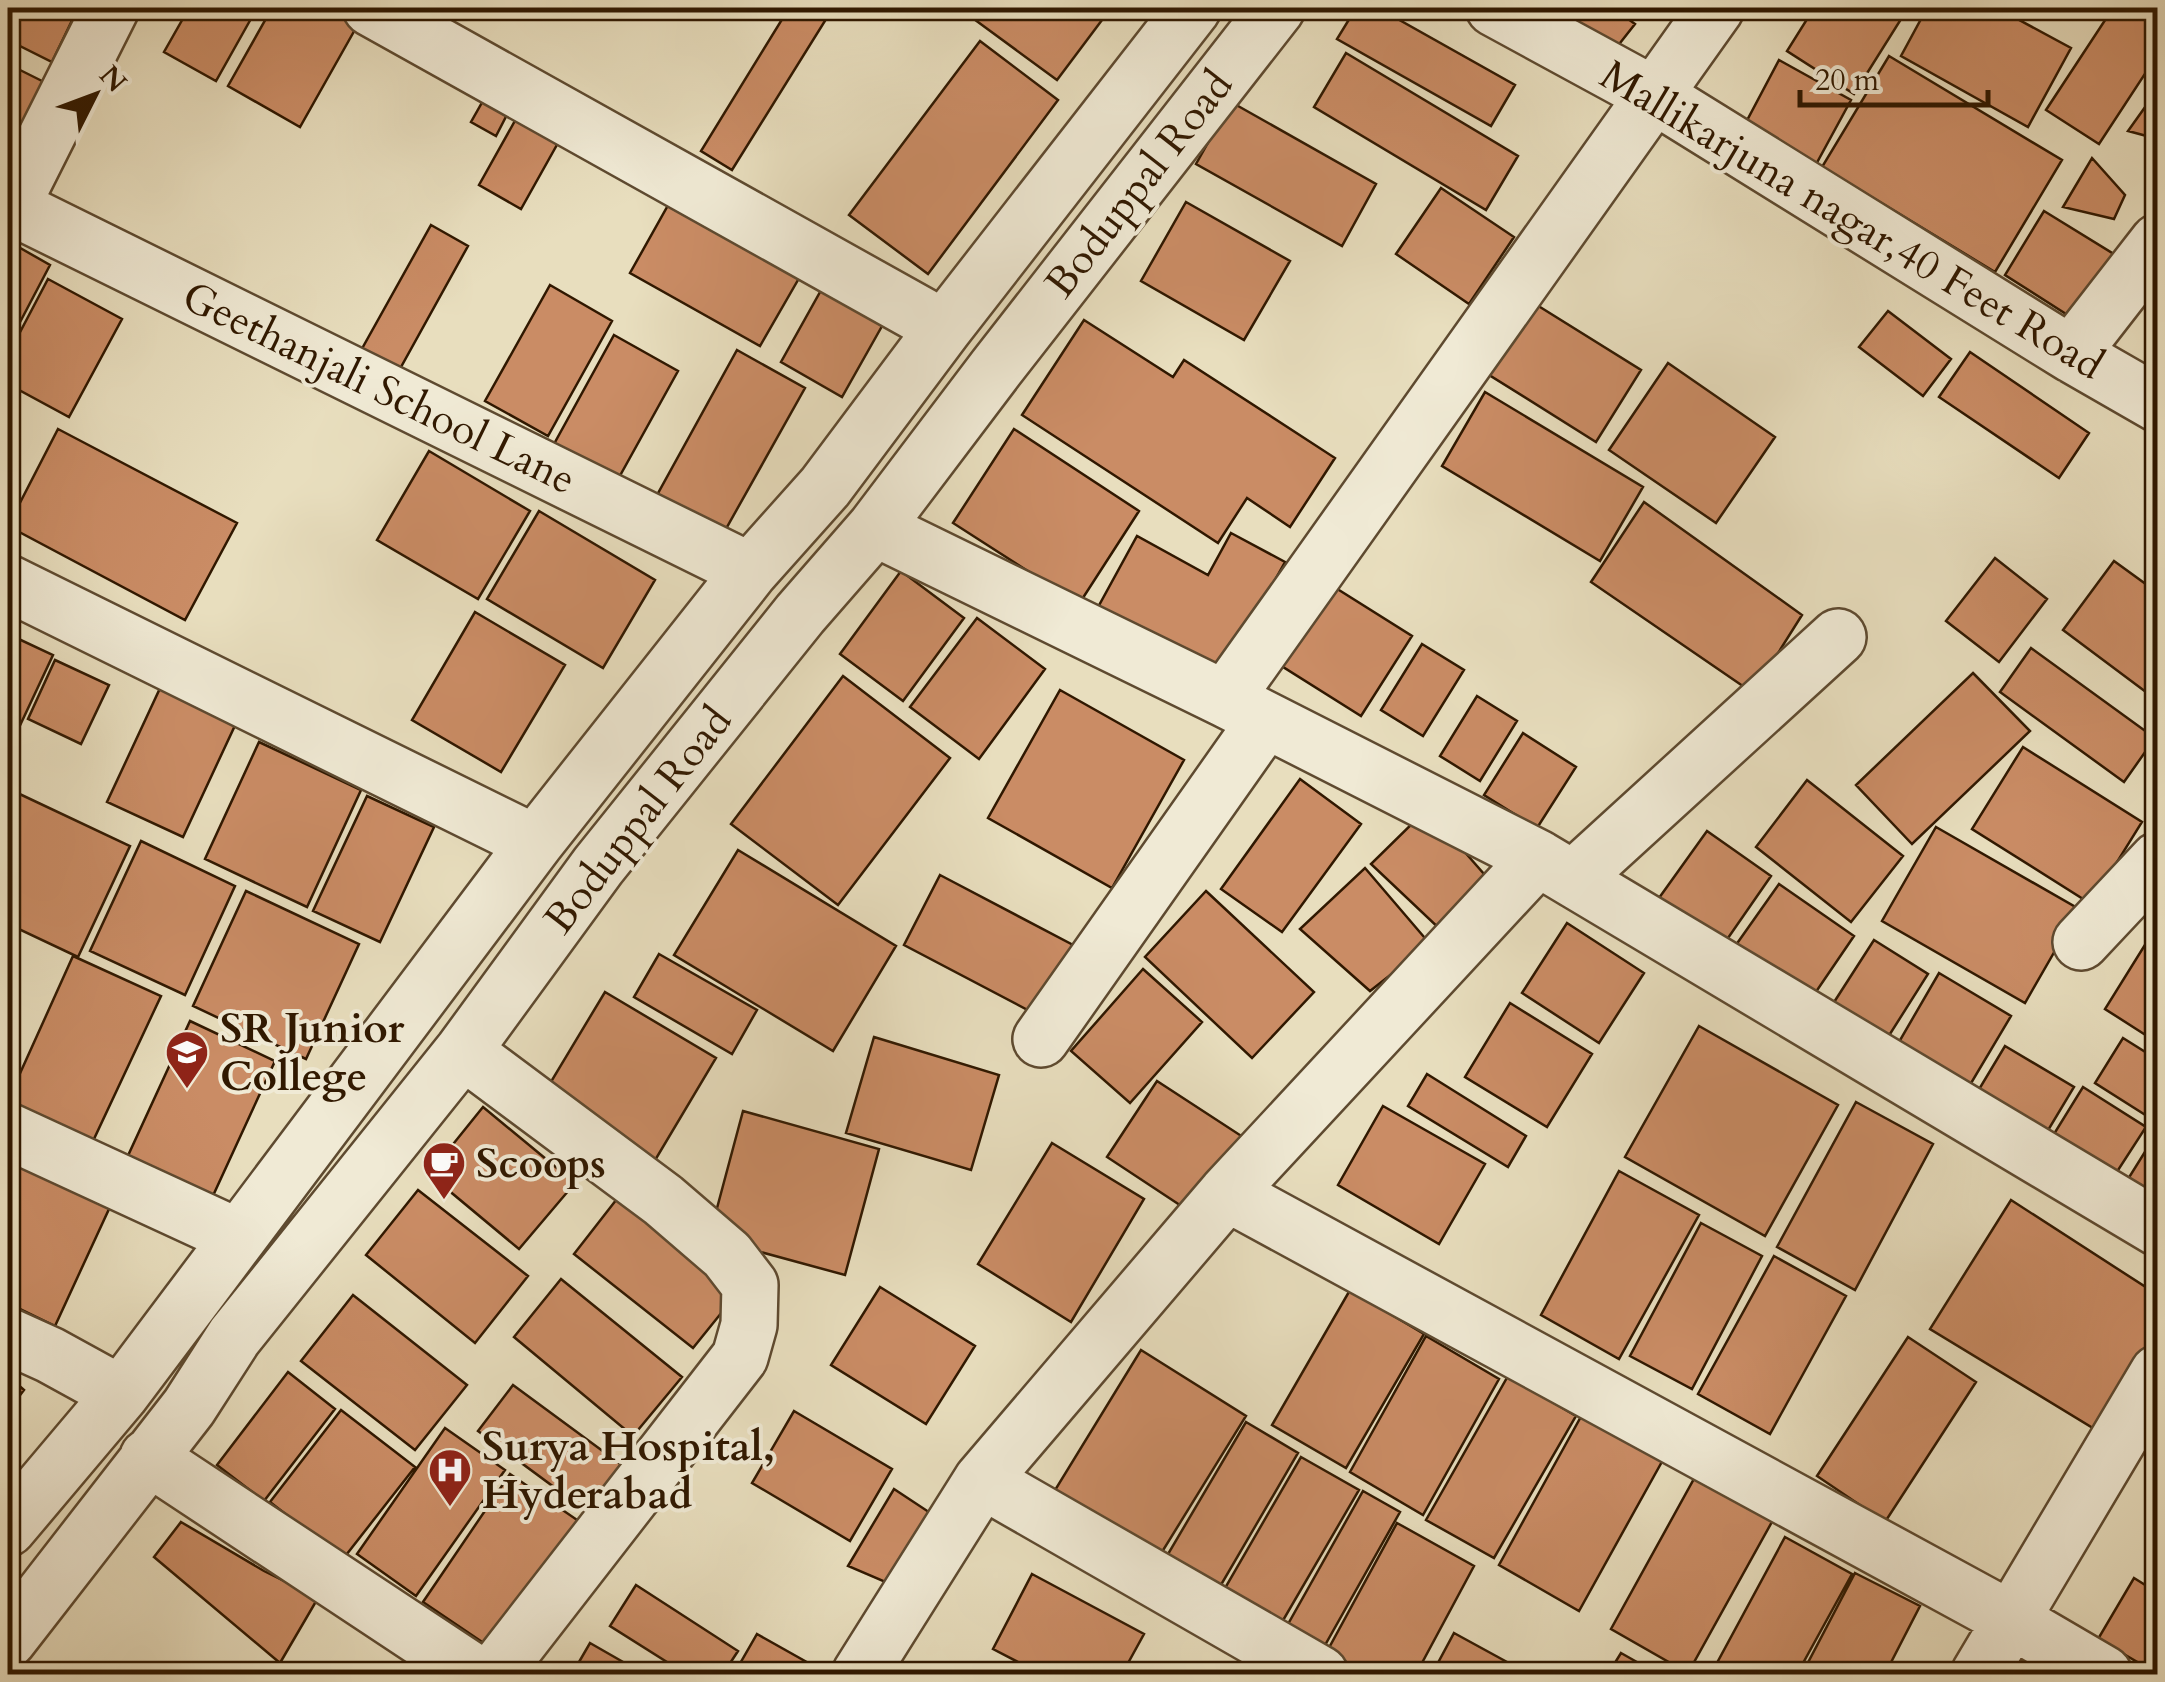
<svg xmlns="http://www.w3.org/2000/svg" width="2165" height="1682" font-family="Cardo,serif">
  <rect width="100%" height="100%" fill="#e8debe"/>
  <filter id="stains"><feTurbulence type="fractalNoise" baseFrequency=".002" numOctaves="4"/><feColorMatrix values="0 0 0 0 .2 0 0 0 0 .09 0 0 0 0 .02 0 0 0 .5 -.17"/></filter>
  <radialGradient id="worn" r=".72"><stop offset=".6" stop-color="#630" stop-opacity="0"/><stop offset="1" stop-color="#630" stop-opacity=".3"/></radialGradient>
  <path fill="#ca8c65" stroke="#301800" stroke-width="2.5" d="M8,8H78L52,62L8,40Z
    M189,8H257L216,81L164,52Z
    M272,8H324L357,26L300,127L228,86Z
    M789,8H833L732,170L701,151Z
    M971,8H1111L1057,80L967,14Z
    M1356,8H1378L1515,85L1491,126L1337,39Z
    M1566,8H1613L1635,24L1609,57L1558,18Z
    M1814,8H1908L1854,94L1787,51Z
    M1927,8H1997L2071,48L2028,127L1901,56Z
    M2113,8H2158V54L2099,144L2046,110Z
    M980,41L1058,100L928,274L849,215Z
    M1346,53L1518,156L1486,210L1314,107Z
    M1889,56L2062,160L1995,272L1822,167Z
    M1779,60L1851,100L1814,168L1743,128Z
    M8,64L46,83L8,163Z
    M2158,89V139L2128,131Z
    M488,92L512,105L496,136L471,122Z
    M1231,102L1376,184L1342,246L1196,164Z
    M521,110L563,134L521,209L479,185Z
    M2092,158L2125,195L2114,219L2063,207Z
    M1441,188L1514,237L1469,304L1396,254Z
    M671,200L802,273L760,346L630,273Z
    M1186,202L1290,261L1244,340L1141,281Z
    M2044,211L2117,256L2077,321L2005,275Z
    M431,225L468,246L396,376L359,354Z
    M8,241L50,265L8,345Z
    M48,279L122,319L69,417L8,384V355Z
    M550,285L612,321L548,436L485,401Z
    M824,285L886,319L842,397L781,362Z
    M1532,302L1641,370L1596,442L1486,373Z
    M1888,311L1951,359L1923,396L1859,347Z
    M1084,320L1173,377L1184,360L1335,458L1290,527L1247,498L1218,543L1022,415Z
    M614,335L678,371L617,481L554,444Z
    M737,350L805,388L713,552L646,515Z
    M1970,352L2089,433L2059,478L1939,397Z
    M1668,363L1775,437L1716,523L1609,450Z
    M1485,392L1643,487L1600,561L1442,466Z
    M58,429L237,523L185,620L8,526Z
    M1014,429L1139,511L1079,604L953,523Z
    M429,451L530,511L478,599L377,540Z
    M1644,502L1802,615L1753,693L1591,582Z
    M539,511L655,580L603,668L487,599Z
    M1231,533L1285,562L1215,688L1091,620L1137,536L1208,575Z
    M1995,558L2047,599L1999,662L1946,621Z
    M2114,561L2158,593V701L2063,630Z
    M901,571L964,618L903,701L840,654Z
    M1331,585L1412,636L1361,716L1280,665Z
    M475,612L565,665L501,772L412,720Z
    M977,618L1045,669L979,759L910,707Z
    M8,634L53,655L8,751Z
    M1422,644L1464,670L1423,736L1381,710Z
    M2031,648L2155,738L2124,782L2000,692Z
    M55,660L109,685L81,744L28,719Z
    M1973,673L2030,731L1912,844L1856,785Z
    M843,676L950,758L838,905L731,824Z
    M162,684L238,719L183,837L107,802Z
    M1060,690L1184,760L1112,888L988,818Z
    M1477,696L1517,721L1480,781L1440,756Z
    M1523,733L1576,767L1537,828L1484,795Z
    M259,742L361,790L307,907L205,859Z
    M2023,747L2142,822L2091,904L1972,829Z
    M1300,779L1361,824L1282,932L1221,889Z
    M1807,780L1903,856L1851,922L1756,847Z
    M9,789L130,846L78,957L8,924Z
    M367,796L434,827L380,942L313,911Z
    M1427,809L1491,882L1444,933L1371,864Z
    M1936,827L2079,909L2025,1003L1882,921Z
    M1707,831L1771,876L1719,951L1654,905Z
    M141,841L235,886L185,995L90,951Z
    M738,850L896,946L833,1051L674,955Z
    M1365,868L1430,944L1370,991L1300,929Z
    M940,875L1075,946L1039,1016L904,945Z
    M1779,884L1854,936L1807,1005L1731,952Z
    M246,891L359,944L306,1059L193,1006Z
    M1206,891L1314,992L1252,1058L1145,957Z
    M1567,923L1644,973L1599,1043L1522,993Z
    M1874,940L1928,974L1883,1045L1829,1010Z
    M2148,940L2158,946V1043L2105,1009Z
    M659,954L757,1010L732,1054L634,997Z
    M73,956L161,996L93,1141L8,1100Z
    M1143,969L1202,1022L1130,1103L1071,1051Z
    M1939,973L2011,1016L1964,1095L1892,1054Z
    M605,992L716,1058L651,1167L540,1100Z
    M1510,1003L1592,1054L1547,1127L1465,1077Z
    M190,1021L275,1061L211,1200L126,1160Z
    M1699,1026L1838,1105L1765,1236L1625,1157Z
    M874,1037L999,1075L971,1170L846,1133Z
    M2123,1038L2158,1060V1123L2095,1083Z
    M2005,1046L2074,1087L2041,1142L1972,1101Z
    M1427,1074L1526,1136L1508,1167L1408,1106Z
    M1157,1081L1246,1139L1195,1215L1107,1157Z
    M2083,1087L2146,1127L2111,1181L2049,1142Z
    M1856,1102L1933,1144L1855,1290L1777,1247Z
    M1383,1106L1485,1164L1439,1244L1338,1185Z
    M483,1107L575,1183L519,1249L429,1174Z
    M743,1111L879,1149L845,1275L709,1238Z
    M2153,1139L2158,1142V1208L2123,1187Z
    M1052,1143L1144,1199L1071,1322L978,1264Z
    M8,1146L115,1196L55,1326L8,1303Z
    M1619,1171L1699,1215L1619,1359L1541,1315Z
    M418,1190L528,1276L475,1343L366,1255Z
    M620,1195L739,1291L693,1348L574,1254Z
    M2011,1200L2158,1295V1353L2106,1436L1930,1329Z
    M1701,1223L1762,1256L1692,1389L1630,1356Z
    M1774,1256L1846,1296L1770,1434L1698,1394Z
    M561,1279L682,1377L633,1436L514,1337Z
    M880,1287L975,1346L926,1424L831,1365Z
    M1350,1290L1424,1334L1346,1468L1272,1425Z
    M353,1295L467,1385L415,1450L301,1361Z
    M1426,1336L1499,1379L1423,1515L1350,1472Z
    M1908,1337L1976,1382L1885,1522L1817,1476Z
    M1141,1350L1246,1416L1149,1573L1044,1508Z
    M288,1372L335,1409L264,1501L217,1465Z
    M8,1376L24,1390L8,1411Z
    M1508,1376L1576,1416L1494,1558L1426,1520Z
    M513,1385L638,1477L604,1524L478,1431Z
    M341,1410L415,1467L343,1559L270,1502Z
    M794,1411L892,1469L850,1541L752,1483Z
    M1583,1413L1664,1458L1579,1611L1499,1565Z
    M1246,1422L1298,1453L1211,1602L1158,1571Z
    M445,1428L505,1470L416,1596L357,1554Z
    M1301,1457L1359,1490L1278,1629L1221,1595Z
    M510,1474L583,1524L497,1652L423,1602Z
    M1695,1477L1773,1520L1688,1673L1611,1629Z
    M894,1489L947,1524L904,1590L848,1566Z
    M1363,1491L1400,1512L1320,1654L1283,1633Z
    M181,1522L264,1571L318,1598L280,1663L154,1557Z
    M1397,1523L1474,1566L1416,1674H1357L1324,1657Z
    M1785,1537L1852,1574L1797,1674H1711Z
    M1855,1573L1920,1606L1885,1674H1802Z
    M1032,1574L1144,1634L1122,1674H1041L993,1649Z
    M2134,1578L2158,1593V1674L2098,1639Z
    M636,1585L738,1651L723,1674H686L610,1626Z
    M1454,1633L1529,1674H1432Z
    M757,1634L828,1674H734Z
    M590,1643L644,1674H572Z
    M1621,1653L1658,1674H1608Z"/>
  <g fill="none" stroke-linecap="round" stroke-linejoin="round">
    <g stroke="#5e4a30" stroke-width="60">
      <path id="minor" d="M371,8L944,328
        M1494,8L1652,94L2071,354L2158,404
        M8,205L750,571
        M11,207L111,8
        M2071,354L2158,242
        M875,528L1225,699L1538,858L2158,1228
        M8,583L535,843
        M1225,699L1716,8
        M1573,879L1838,637
        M2081,942L2158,860
        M1041,1039L1265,721
        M463,1051L663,1200L727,1255L750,1285L749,1325L740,1357L494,1674
        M8,1131L238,1237
        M1227,1193L2010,1619L2104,1674
        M8,1336L50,1355L121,1394
        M148,1457L476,1674
        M982,1480L1320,1674
        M8,1528L121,1394L535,843L750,571L825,487L944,328L1193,8
        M8,1640L189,1407L234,1337L463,1051L598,866L800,614L875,528L996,368L1277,8
        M860,1674L982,1480L1227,1193L1538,858
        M1979,1674L2158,1373"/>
    </g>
    <use href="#minor" stroke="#f0ead5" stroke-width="55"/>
  </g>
  <defs>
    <g id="university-pin" transform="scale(2.25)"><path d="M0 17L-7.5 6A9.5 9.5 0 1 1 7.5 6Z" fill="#8f2418" stroke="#f0ead5"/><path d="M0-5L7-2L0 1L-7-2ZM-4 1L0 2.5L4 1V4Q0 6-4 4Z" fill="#fff"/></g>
    <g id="cafe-pin" transform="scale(2.25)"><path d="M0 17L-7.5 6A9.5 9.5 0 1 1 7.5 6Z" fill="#8f2418" stroke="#f0ead5"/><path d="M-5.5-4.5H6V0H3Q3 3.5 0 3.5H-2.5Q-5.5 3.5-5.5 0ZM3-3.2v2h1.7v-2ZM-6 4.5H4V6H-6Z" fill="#fff"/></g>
    <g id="hospital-pin" transform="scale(2.25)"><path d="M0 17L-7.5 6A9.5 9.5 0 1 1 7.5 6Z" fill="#8f2418" stroke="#f0ead5"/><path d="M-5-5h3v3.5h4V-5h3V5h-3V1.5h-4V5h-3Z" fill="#fff"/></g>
  </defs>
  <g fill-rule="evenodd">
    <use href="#university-pin" x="187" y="1052"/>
    <use href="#cafe-pin" x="444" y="1163"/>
    <use href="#hospital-pin" x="450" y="1470"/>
  </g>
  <g text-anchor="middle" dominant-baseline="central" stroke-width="8" stroke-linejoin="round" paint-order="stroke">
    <g font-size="42" fill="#301800" stroke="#f0ead5">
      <text transform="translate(1139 184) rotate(-52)">Boduppal Road</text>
      <text transform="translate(1852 220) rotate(31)">Mallikarjuna nagar,40 Feet Road</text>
      <text transform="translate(379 388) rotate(26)">Geethanjali School Lane</text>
      <text transform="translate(638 820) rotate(-52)">Boduppal Road</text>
    </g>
    <g font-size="42" font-weight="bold" fill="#301800" stroke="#f0ead5" text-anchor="start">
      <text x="220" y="1028">SR Junior<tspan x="220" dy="48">College</tspan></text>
      <text x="476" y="1163">Scoops</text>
      <text x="482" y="1446">Surya Hospital,<tspan x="482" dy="48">Hyderabad</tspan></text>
    </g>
  </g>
  <rect width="2165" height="1682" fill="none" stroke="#e8debe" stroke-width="40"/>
  <rect x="10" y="10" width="2145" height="1662" fill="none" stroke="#301800" stroke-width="5"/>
  <rect x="20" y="20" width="2125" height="1642" fill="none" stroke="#301800" stroke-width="2.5"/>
  <g transform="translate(95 95) rotate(48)" stroke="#f0ead5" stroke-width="8" paint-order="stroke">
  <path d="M0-8L18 38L0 25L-18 38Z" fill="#301800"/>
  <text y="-15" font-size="28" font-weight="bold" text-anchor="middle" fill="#301800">N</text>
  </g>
  <path d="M1800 90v15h188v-15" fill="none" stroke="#301800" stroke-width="5"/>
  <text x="1815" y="90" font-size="30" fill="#301800" stroke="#f0ead5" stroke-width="8" paint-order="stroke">20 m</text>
  <rect width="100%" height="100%" filter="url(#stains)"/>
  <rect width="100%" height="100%" fill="url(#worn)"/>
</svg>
